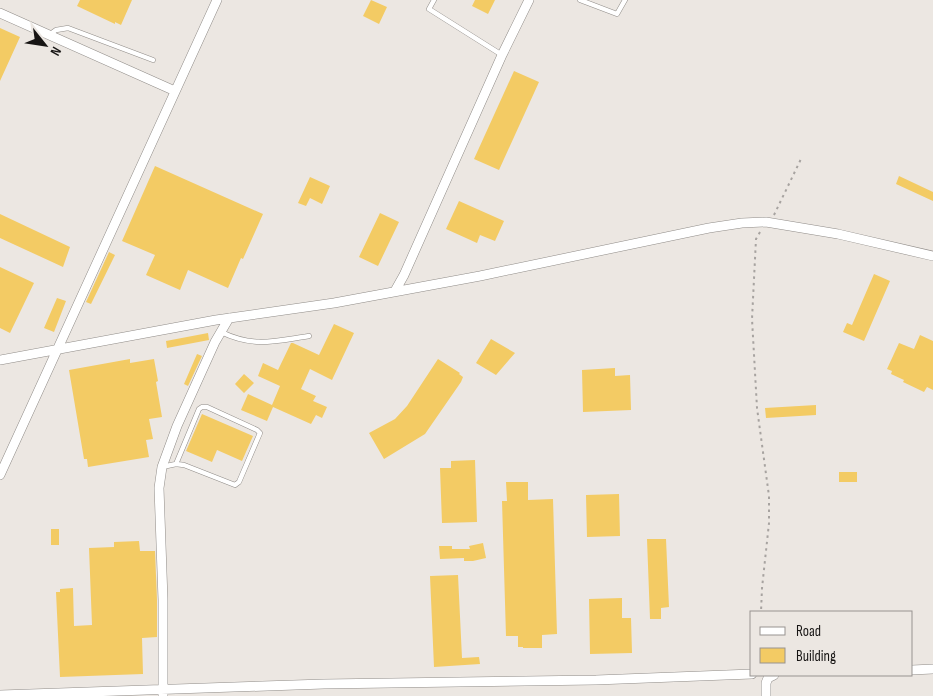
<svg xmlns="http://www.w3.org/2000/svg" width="933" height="696" font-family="'Sofia Sans Condensed',sans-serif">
  <rect width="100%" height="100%" fill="#ece7e2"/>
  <path fill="#f3cb64" d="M80,0H132L121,25L115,22V24L77,6Z
    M371,0L387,7L379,24L363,16Z
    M475,0H495L488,14L472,6Z
    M0,28L20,37L0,81Z
    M514,71L539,82L499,170L474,159Z
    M155,166L263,214L243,259L241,258L228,288L188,270L180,290L146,275L155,255L122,241Z
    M899,176L933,192V201L896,184Z
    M310,177L330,186L322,204L310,198L306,206L298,203Z
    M459,201L504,221L495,241L480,235L477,243L446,229Z
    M380,213L399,222L378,266L359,257Z
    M0,214L70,247L63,267L0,238Z
    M109,252L115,255L91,304L86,302Z
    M0,267L34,283L10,333L0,328Z
    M874,274L890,281L864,341L843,332L847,323L852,325Z
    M57,298L66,301L54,332L44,328Z
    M334,324L354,333L332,380L310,369L301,389L316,396L313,401L327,407L322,418L316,415L311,424L273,407L267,421L241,410L248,394L272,405L280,386L258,376L263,363L278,370L291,343H293L319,355Z
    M208,333L209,340L167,348L166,341Z
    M920,335L933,341V390L927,387L924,392L903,382L904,380L891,374L892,371L887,369L899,343L914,349Z
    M491,339L515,353L496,375L476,363Z
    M197,354L202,356L188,386L184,384Z
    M130,359V363L154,359L158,381L156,382L162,417L149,419L153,439L146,440L149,457L88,467L87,459H84L69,370Z
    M438,359L460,373L459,374L463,377L461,382L425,434L384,459L369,433L395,419L407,406Z
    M615,368V376L630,375L631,410L583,412L582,370Z
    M244,374L254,383L244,393L235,384Z
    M816,405V415L766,418L765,408Z
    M202,414L253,436L242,461L217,450L212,462L186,451Z
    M475,460L477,522L442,523L440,468H451V461Z
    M839,472H857V482H839Z
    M506,482H528V500L553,499L557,634L542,635V648H523V647H518V636H506L502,501H507Z
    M619,494L620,536L587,537L586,495Z
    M51,529H59V545H51Z
    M647,539H666L669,607L661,608V619H650Z
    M139,541L140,551H155L157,600V637L142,638L143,674L60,677L56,592H60V589L73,588L74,626L92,625L89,548L114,547V542Z
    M483,543L486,558L473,561H464V558L440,559L439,546H452V549H470L469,546Z
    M458,575L462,658L479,657L480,664L434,667L430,576Z
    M622,598V618H631L632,653L590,654L589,599Z"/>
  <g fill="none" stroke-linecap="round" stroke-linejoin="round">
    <g stroke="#908c88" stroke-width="5.5">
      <path id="service" d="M434,0L429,9L502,55
        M580,0L617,14L625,0
        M49,35L56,30L68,28L153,60
        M221,332C254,348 275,341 309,336
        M162,467L176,464L184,465L235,485L239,482L260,433L257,430L207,407H202L199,409L176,464"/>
    </g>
    <g stroke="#908c88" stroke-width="10">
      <path id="minor" d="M0,13L175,91
        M395,291L404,275L502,55L529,0
        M0,360L216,320L334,303L480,276L709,228L742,223L766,222L838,234L933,256
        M0,475L217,0
        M912,670L933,669
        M0,695L324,684L596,680L752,674
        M163,696V600L159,488L162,467L177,426L215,342L229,318
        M766,696V683L768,678L774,675"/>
    </g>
    <path stroke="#a7a3a0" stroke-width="2" stroke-dasharray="2.5 4" stroke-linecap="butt" d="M774,215L801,159
      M760,232L756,239L752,319L757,408L769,496V523L762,588L761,612"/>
    <use href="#service" stroke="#fff" stroke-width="4.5"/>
    <use href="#minor" stroke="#fff" stroke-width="9"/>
  </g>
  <rect x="750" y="611" width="162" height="65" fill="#ece7e2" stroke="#979390"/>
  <rect x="760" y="627" width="25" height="8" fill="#ffffff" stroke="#979390"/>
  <text x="796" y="636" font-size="15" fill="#171514">Road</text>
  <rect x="760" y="648" width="25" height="15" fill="#f3cb64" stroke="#979390"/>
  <text x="796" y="661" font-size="15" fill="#171514">Building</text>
  <g transform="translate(45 45) rotate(120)" stroke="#ece7e2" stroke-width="4" paint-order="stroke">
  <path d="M0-4L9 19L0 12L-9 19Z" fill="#171514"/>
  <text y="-8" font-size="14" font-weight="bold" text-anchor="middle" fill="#171514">N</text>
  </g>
</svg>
